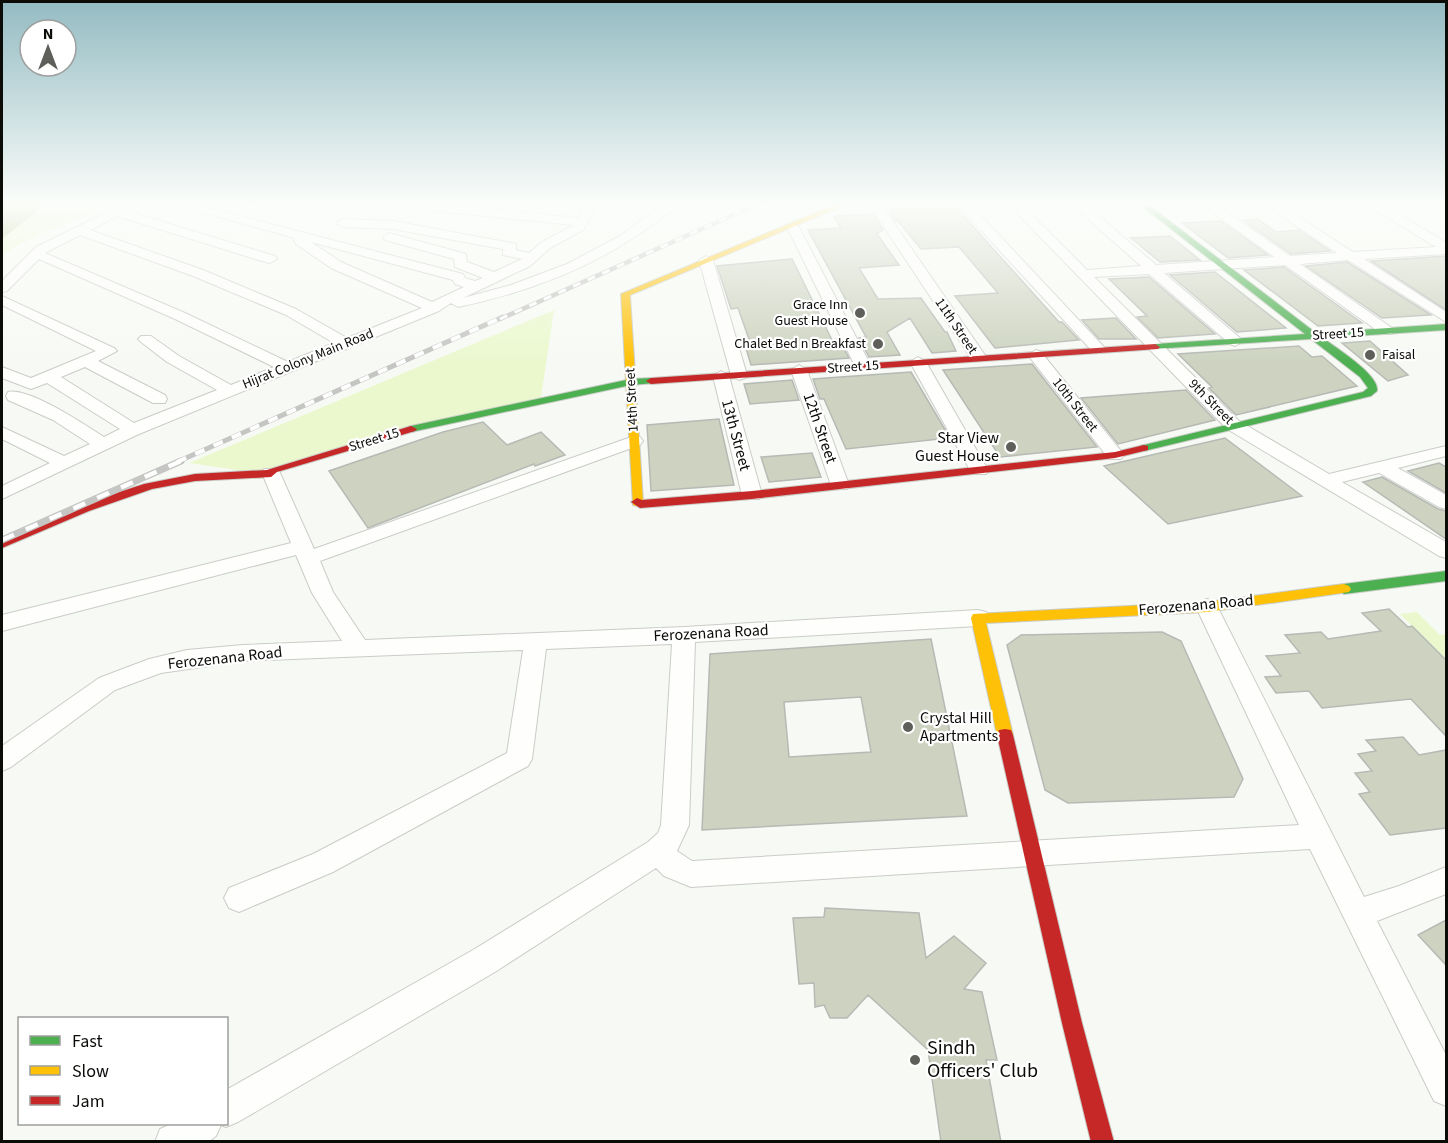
<svg xmlns="http://www.w3.org/2000/svg" width="1448" height="1143" font-family="'Source Sans 3',sans-serif">
  <rect width="100%" height="100%" fill="#f7faf4"/>
  <path fill="#ebf8ce" d="M48,203H112C76,223 35,233 2,255V239Z
    M554,310L541,397L257,473L189,463Z
    M1417,612L1440,635L1446,634V660L1400,614Z"/>
  <path fill="#b5c68a" d="M2,203H48L2,239Z"/>
  <path fill="#cdd3c0" stroke="#b6b9b4" stroke-width="1.5" fill-rule="evenodd" d="M886,203H952L1059,322H1062L1079,340L995,348L955,296L998,293L959,247L921,249L897,220L895,221L890,213H894Z
    M873,214L883,230L877,234L899,265L859,268L878,299L921,298L945,332H947L956,351L932,353L910,318L887,332L900,355L869,357L859,338L866,337L808,230L841,228L834,217L836,216Z
    M1258,219L1276,232L1299,230L1330,251L1291,254L1243,220Z
    M1221,221L1268,255L1228,258L1182,223Z
    M1170,236L1200,260L1160,262L1131,238Z
    M1446,256V310L1371,261Z
    M792,259L832,340L839,339L849,358L751,365L745,345H751L738,308L731,309L717,266Z
    M1347,262L1431,315L1382,318L1306,266Z
    M1284,267L1358,320L1362,323L1318,326L1244,270Z
    M1215,272L1286,328L1237,332L1170,275Z
    M1149,277L1215,334L1158,338L1137,317L1147,316L1109,279Z
    M1116,318L1136,339H1099L1082,320Z
    M1370,341L1408,375L1388,381L1342,343Z
    M1299,346L1312,357L1322,356L1357,386L1236,415L1209,388L1212,387L1178,354Z
    M1032,364L1097,447L1000,457L943,370Z
    M911,372L950,438L846,449L824,399H820L813,379Z
    M792,380L799,400L750,404L744,384Z
    M1186,390L1215,420L1118,444L1081,398Z
    M719,419L734,485L651,491L647,425Z
    M483,422L507,445L541,432L565,455L535,466L534,464L368,528L329,471L443,432Z
    M1225,438L1302,496L1168,524L1104,466Z
    M812,453L821,477L769,482L761,457Z
    M1439,463L1446,467V493L1408,471Z
    M1382,477L1438,509L1446,511V539L1363,482Z
    M1389,609L1408,627L1412,626L1446,660V736L1411,699L1322,708L1309,691L1276,693L1265,677L1281,676L1266,656L1300,653L1285,635L1321,632L1328,639L1381,631L1362,613Z
    M1162,632L1181,641L1243,779L1234,797L1068,803L1045,790L1007,645L1021,635Z
    M931,639L967,816L702,830L710,654ZM861,697L871,752L789,757L784,702Z
    M1403,737L1419,755L1446,750V828L1390,835L1359,794L1370,792L1355,773L1372,771L1358,754L1376,751L1366,740Z
    M825,908L919,913L926,958L954,936L986,963L964,989L982,992L997,1060H986L1001,1142H941L928,1050L868,995L847,1018H830L824,1005L815,1007L814,983L799,984L793,918L824,917Z
    M1446,920V965L1418,935Z"/>
  <g fill="none" stroke-linecap="round" stroke-linejoin="round">
    <g stroke="#caccc7" stroke-width="2">
      <path id="street" d="M168,203H189L463,274L465,278L475,281L483,278L455,267L454,259L385,240L383,237L389,233L466,254L467,262L494,272L522,259L503,255V249L393,229L342,227L336,223L342,219L393,221L511,243L516,244V250L529,253L542,242L574,225L388,206L382,203H429L578,218L587,203H599L583,230L550,248L530,266L463,298L511,285L567,264L620,236L665,203H679C668,215 654,224 642,232C586,271 524,293 458,307L451,303L439,311L139,434L2,499V486L50,463L2,439V427L64,456L90,444L53,420L8,400L6,396L8,392C29,387 85,425 104,437L120,429L47,383L31,389L2,378V367L31,378L96,351L2,305V296L114,348L117,351L98,361L165,395L167,399L165,403H153L85,367L61,377L134,423L217,390L167,362L141,342L138,339L141,336H151L179,356L231,385L274,367L175,319L39,259L7,291L2,292V281L36,247L124,204L132,203L134,206L127,211L275,256L277,259L270,263L265,262L117,216L90,230L203,270L296,309L347,338L422,308L331,268L296,244L294,241L295,238ZM80,235L193,276L286,315L334,343L288,362L185,313L45,253ZM311,242L453,280L455,284L464,287L432,302L341,262Z
        M868,203H880L987,358L985,361H973Z
        M956,203H969L1104,347L1107,350L1104,353H1094Z
        M1007,203H1020L1087,270L1141,266L1070,203H1084L1156,265L1274,257L1200,203H1214L1290,256L1337,253L1262,203H1277L1353,252L1436,247L1364,203H1379L1446,242V254L1364,259L1446,312V322L1348,260L1300,264L1392,328L1394,331L1392,334H1382L1285,265L1164,273L1240,338L1243,341L1235,346L1230,344L1149,274L1094,277L1239,421L1329,474L1446,446V456L1398,468L1446,495V509L1439,507L1379,473L1342,482L1446,542V558L1439,556L1227,429Z
        M793,223L799,227L871,366L869,369H857L855,366L787,227Z
        M706,256L713,260L747,375L745,378L739,380L731,375L699,260Z
        M1036,350L1041,352L1121,451L1124,455L1121,459H1109L1028,355Z
        M918,357L926,362L988,470L986,474H972L970,470L910,362Z
        M799,365L807,370L849,485L847,489H833L831,485L791,370Z
        M721,371L729,376L762,495L759,499H745L742,495L713,376Z
        M634,436L640,437L643,441L640,445L320,561L333,592L365,640L684,627L978,610L986,612L989,618L986,624L978,626L695,642L689,825L677,851L692,861L1299,825L1196,607L1199,602L1207,599L1215,602L1364,897L1399,886L1446,867V894L1377,921L1446,1055V1106L1434,1101L1310,849L691,887L664,876L656,868L495,972L238,1122L226,1127L221,1125L216,1136L208,1142H155L160,1129L171,1124H226V1090L473,950L648,842L658,833L661,825L672,644L546,649L532,759L528,766L333,872L239,912L229,908L224,898L229,888L313,854L507,753L523,650L243,661L161,673L115,690L11,767L2,771V746L99,678L149,659L187,650L243,645L342,641L312,593L296,555L2,631V615L291,543L262,473L264,469H278L280,473L314,549Z"/>
    </g>
    <g stroke="#caccc7" stroke-width="2">
      <path id="fast" d="M1138,203H1146L1316,333L1446,324V330L1323,338C1336,348 1380,375 1377,391L1371,396L1144,451L1140,450V446L1363,392L1368,388L1360,377L1311,339L1152,349L1150,347L1155,344L1305,334Z
        M651,378L656,381L655,383L631,385L411,432L405,429L411,426L631,379Z
        M1446,571V581L1344,594L1337,589L1344,584Z"/>
    </g>
    <g stroke="#caccc7" stroke-width="2">
      <path id="slow" d="M839,203H850L630,295L643,502L637,506L633,505L621,294Z
        M1344,584L1349,586L1351,589L1349,592L1207,612L986,623L1013,735L1011,740L1005,741L999,740L997,735L971,618L973,614L1207,602Z"/>
    </g>
    <g stroke="#caccc7" stroke-width="2">
      <path id="jam" d="M1155,344L1160,347L1158,349L651,384L646,381L651,378Z
        M411,426L417,429L415,431L277,472L271,477L195,481L152,489L89,511L2,548V539L80,505L144,484L195,474L267,470Z
        M1144,445L1148,446V450L1115,458L752,499L640,508L631,502L637,498L642,500L752,491L1115,452Z
        M1005,729L1011,730L1013,735L1082,1023L1114,1142H1091L1062,1023L997,735L999,730Z"/>
    </g>
    <use href="#street" fill="#fefefd" fill-rule="evenodd"/>
    <use href="#fast" fill="#4caf50" fill-rule="evenodd"/>
    <use href="#slow" fill="#ffc107" fill-rule="evenodd"/>
    <use href="#jam" fill="#c62828" fill-rule="evenodd"/>
    <g stroke="#c5c5c4" stroke-width="4.5">
      <path id="rail-far2" d="M500,319L760,203"/>
    </g>
    <g stroke="#c5c5c4" stroke-width="5">
      <path id="rail-far1" d="M177,462L503,317"/>
    </g>
    <g stroke="#c5c5c4" stroke-width="7">
      <path id="rail" d="M2,540L181,461"/>
    </g>
    <use href="#rail-far2" stroke="#fff" stroke-width="3" stroke-dasharray="8" stroke-linecap="butt"/>
    <use href="#rail-far1" stroke="#fff" stroke-width="4" stroke-dasharray="10" stroke-linecap="butt"/>
    <use href="#rail" stroke="#fff" stroke-width="4.5" stroke-dasharray="13" stroke-linecap="butt"/>
  </g>
  <linearGradient id="sky" x2="0" y2="1"><stop stop-color="#93bbc2"/><stop offset="0.56" stop-color="#fbfdfa"/><stop offset="1" stop-color="#fbfdfa" stop-opacity="0"/></linearGradient>
  <rect width="1448" height="363" fill="url(#sky)"/>
  <g fill="#5e5f5b" stroke="#fff" stroke-width="2">
    <circle cx="860" cy="313" r="6"/>
    <circle cx="878" cy="344" r="6"/>
    <circle cx="1370" cy="355" r="6"/>
    <circle cx="1011" cy="447" r="6"/>
    <circle cx="908" cy="727" r="6"/>
    <circle cx="915" cy="1060" r="6"/>
  </g>
  <g text-anchor="middle" dominant-baseline="central" stroke-width="4.5" stroke-linejoin="round" paint-order="stroke">
    <g font-size="14" fill="#0b0c08" stroke="#fff" text-anchor="end">
      <text x="848" y="305">Grace Inn<tspan x="848" dy="16">Guest House</tspan></text>
      <text x="866" y="344">Chalet Bed n Breakfast</text>
      <text x="1382" y="355" text-anchor="start">Faisal</text>
    </g>
    <g font-size="14" fill="#0b0c08" stroke="#fff">
      <text transform="translate(956 326) rotate(56)">11th Street</text>
      <text transform="translate(1338 334) rotate(-4)">Street 15</text>
      <text transform="translate(308 359) rotate(-22)">Hijrat Colony Main Road</text>
      <text transform="translate(853 367) rotate(-4)">Street 15</text>
      <text transform="translate(632 400) rotate(-93)">14th Street</text>
      <text transform="translate(1211 402) rotate(45)">9th Street</text>
      <text transform="translate(1075 405) rotate(52)">10th Street</text>
      <text transform="translate(374 440) rotate(-17)">Street 15</text>
    </g>
    <g font-size="16" fill="#0b0c08" stroke="#fff">
      <text transform="translate(820 428) rotate(71)">12th Street</text>
      <text transform="translate(736 435) rotate(75)">13th Street</text>
      <text transform="translate(1196 605) rotate(-5)">Ferozenana Road</text>
      <text transform="translate(711 633) rotate(-3)">Ferozenana Road</text>
      <text transform="translate(225 658) rotate(-6)">Ferozenana Road</text>
    </g>
    <g font-size="16" fill="#0b0c08" stroke="#fff" text-anchor="end">
      <text x="999" y="438">Star View<tspan x="999" dy="18">Guest House</tspan></text>
      <text x="920" y="718" text-anchor="start">Crystal Hill<tspan x="920" dy="18">Apartments</tspan></text>
    </g>
    <g font-size="20" fill="#0b0c08" stroke="#fff" text-anchor="start">
      <text x="927" y="1048">Sindh<tspan x="927" dy="23">Officers' Club</tspan></text>
    </g>
  </g>
  <rect width="1448" height="1143" fill="none" stroke="#0b0c08" stroke-width="6"/>
  <rect x="18" y="1017" width="210" height="108" fill="#ffffff" stroke="#9d9e9c" stroke-width="1.5"/>
  <rect x="30" y="1036" width="30" height="9" fill="#4caf50" stroke="#9d9e9c" stroke-width="1.5"/>
  <text x="72" y="1047" font-size="18" fill="#0b0c08">Fast</text>
  <rect x="30" y="1066" width="30" height="9" fill="#ffc107" stroke="#9d9e9c" stroke-width="1.5"/>
  <text x="72" y="1077" font-size="18" fill="#0b0c08">Slow</text>
  <rect x="30" y="1096" width="30" height="9" fill="#c62828" stroke="#9d9e9c" stroke-width="1.5"/>
  <text x="72" y="1107" font-size="18" fill="#0b0c08">Jam</text>
  <g transform="translate(48 48)"><circle r="28" fill="#ffffff" stroke="#9d9e9c" stroke-width="1.5"/>
  <path d="M0-4.5L10 22L0 15L-10 22Z" fill="#5e5f5b"/>
  <text y="-9" font-size="16" font-weight="bold" text-anchor="middle" fill="#0b0c08">N</text>
  </g>
</svg>
